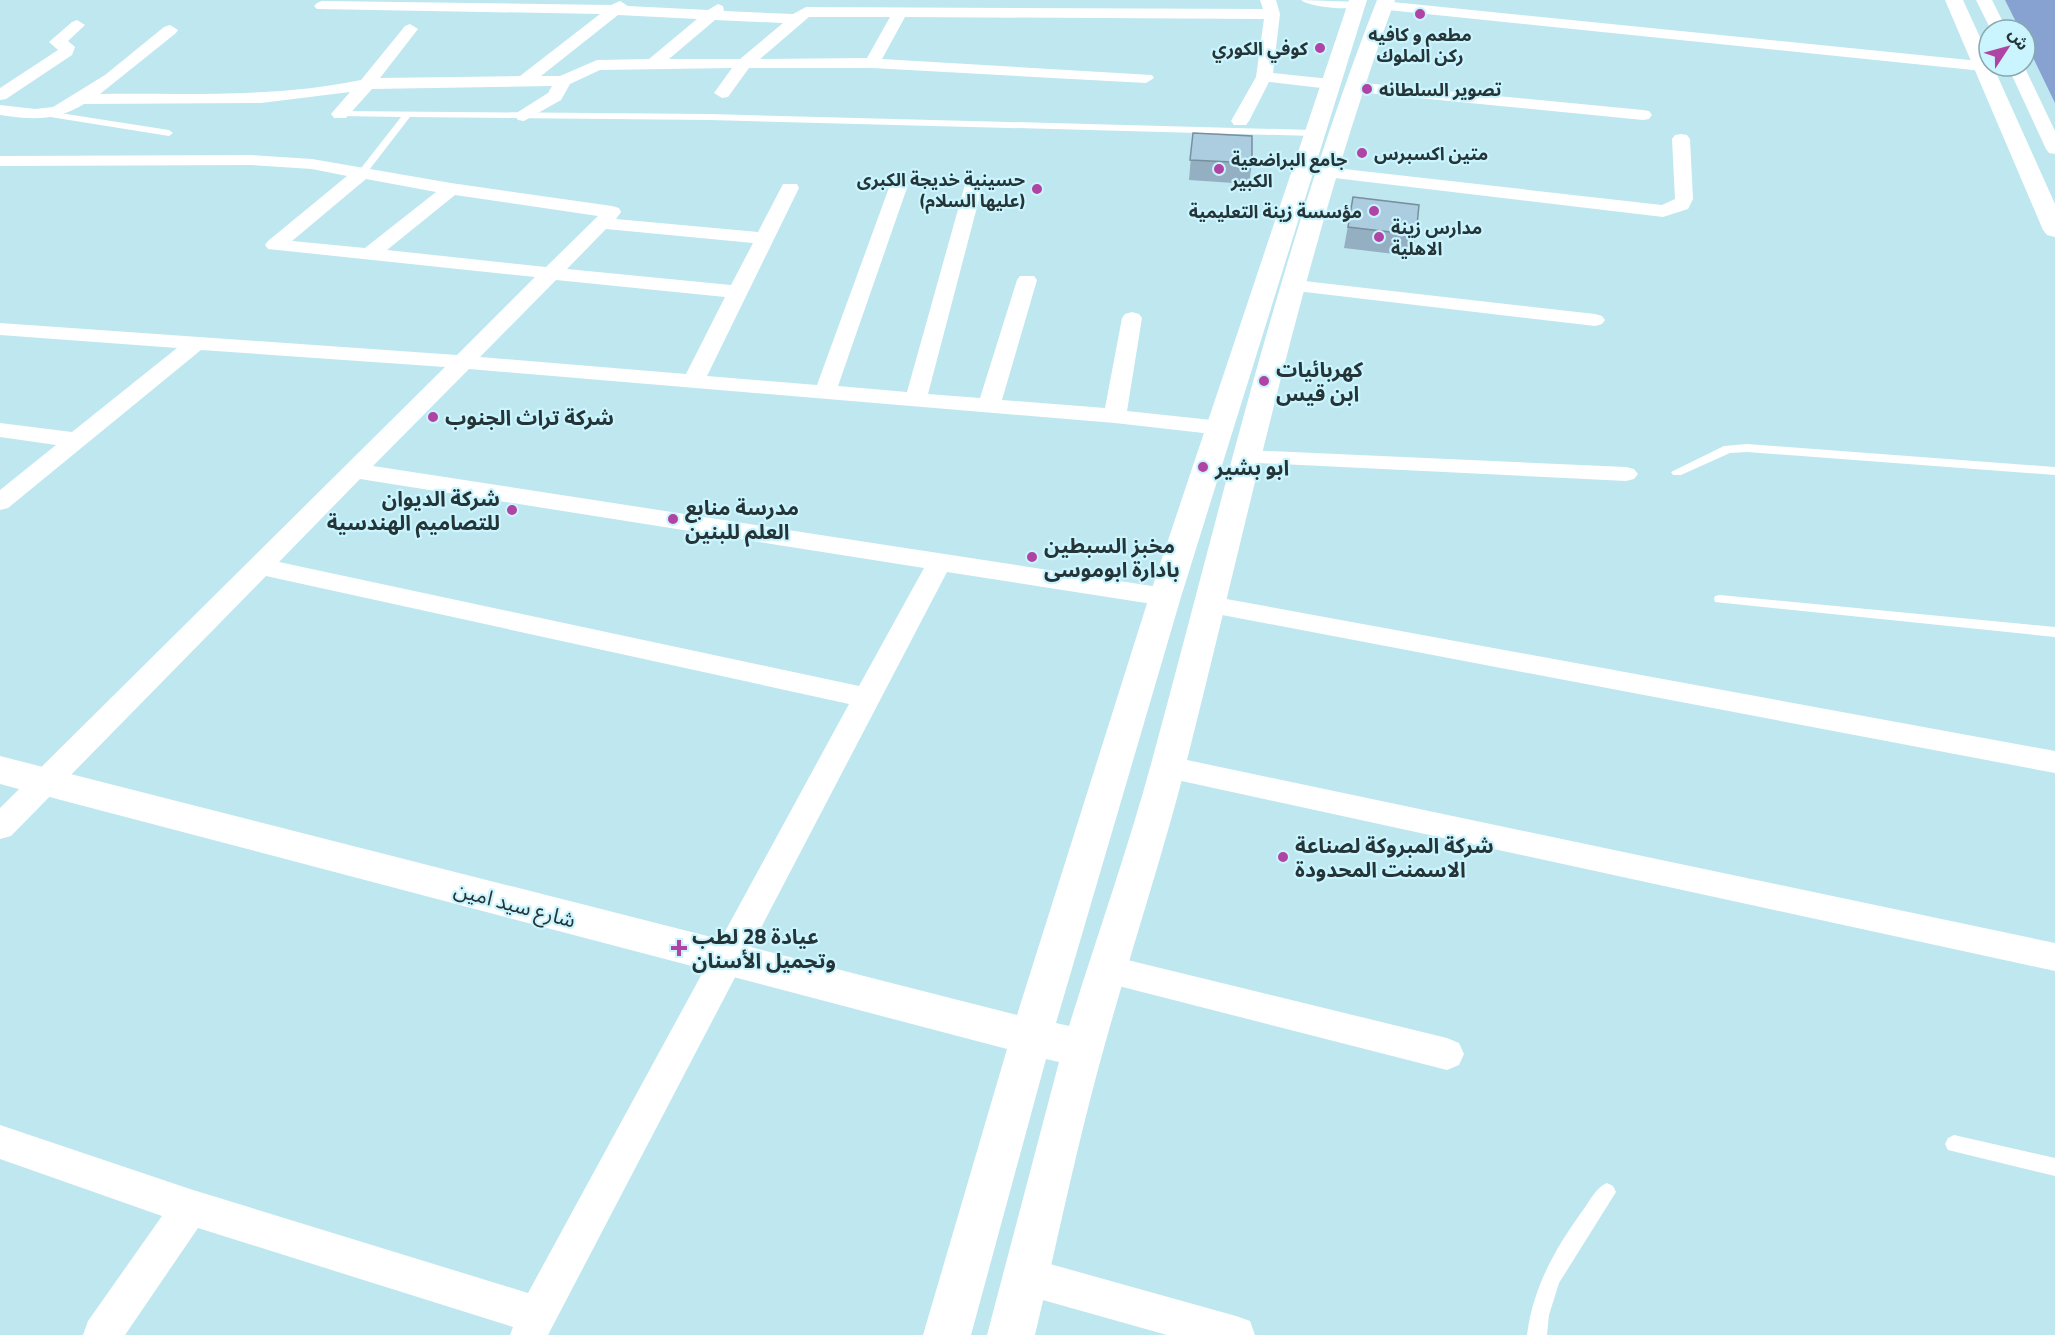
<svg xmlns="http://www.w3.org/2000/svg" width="2055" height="1335" font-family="'Titillium Web','Noto Sans Arabic',sans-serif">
  <rect width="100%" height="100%" fill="#bee7f0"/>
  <path fill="#87a2d0" d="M2005,0H2055V103L2025,41V30H2020Z"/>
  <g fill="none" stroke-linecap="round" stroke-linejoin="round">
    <path fill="#fff" fill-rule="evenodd" d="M47,111L169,130L173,133L169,136L44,116V112Z
      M340,111L710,114L1314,130L1318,133L1314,136L710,120L410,117L366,174L363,175L358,172L401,117L337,116V112Z
      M1747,444L2055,467V475L1747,452L1730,453L1681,475H1673L1671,472L1724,446Z
      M1720,595L2055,627V637L1715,602L1714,599L1715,596Z
      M1954,1135L2055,1158V1176L1948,1150L1945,1144L1948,1138Z
      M1607,1183L1613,1186L1616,1192L1559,1283L1549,1315L1547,1335H1527C1533,1287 1555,1249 1583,1210C1590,1201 1596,1187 1607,1183Z"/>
    <path fill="#fff" fill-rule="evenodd" d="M1260,0H1276L1280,14L1273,73L1330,79L1338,84L1330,89L1269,82L1249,121L1246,125H1234L1231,121L1256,77L1264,19L905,17L882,59L1152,75L1154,78L1146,83L872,68H749L728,97L722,98L714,93L732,68L600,70L570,84L561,100L524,121L518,120L515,116L518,112L548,93L552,86L372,89L346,118H334L331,114L350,92L261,103L84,104C56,121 32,120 0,115V105L35,109L53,107L105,75L164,27L170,25L178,30L176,33L100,94C187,93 275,98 361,80L405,26L410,24L418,29L380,78L520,76L600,14L317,9L314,6L317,3L322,1L611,5L620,1L628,6L708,10L718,4L723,6L724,11L793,14L806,7L1263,9ZM618,15L697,19L649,59L597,60L560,76H541ZM809,17H890L867,58L760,59ZM715,20L783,23L740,59H669Z
      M1301,0L1361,2L1364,5C1357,12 1308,7 1301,0Z
      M1976,0H1992L2007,30H1991Z
      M1383,1L1989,62V66H2024L2055,131V154L2049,153L2046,149L2009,69L2002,73L1378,9L1375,6L1378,3Z
      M77,20L85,25L68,41L75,47L72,55L6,99L0,100V88L58,50L49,42L72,22Z
      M1353,82L1643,110L1649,111L1652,115L1649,119L1643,120L1347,91L1345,87L1347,83Z
      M1681,134L1687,135L1690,139L1693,199L1688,209L1663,217L1326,177L1320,176L1317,172L1320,168L1326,167L1662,205L1675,199L1672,139L1675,135Z
      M252,155L312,159L451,183L612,206L619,208L621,212L616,219L758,232L783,184H797L799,188L707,376L817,385L890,185L893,181H905L908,185L838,386L907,392L964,188L966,184H980L982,188L928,394L980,398L1017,280L1020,276H1034L1037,280L1002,400L1105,408L1122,318L1125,314L1132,312L1139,314L1142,318L1127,411L1221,421L1229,423L1232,428L1229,433L1221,435L1115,423L469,369L373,466L1165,588L1174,591L1178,597L1174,603L1165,606L947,572L548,1335H510L513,1327L198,1228L125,1335H83L88,1321L162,1216L0,1159V1125L190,1189L528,1293L849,704L266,576L11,836L0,839V808L445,367L201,350L8,508L0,510V490L56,445L0,437V423L72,432L177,348L0,335V323L457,355L535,277L268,249L265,245L268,241L347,176L312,169L252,165L0,166V156ZM366,179L436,192L365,248L292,241ZM455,195L598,216L546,267L387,250ZM606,229L753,243L731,285L567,269ZM556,280L725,297L686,374L480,357ZM360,479L924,568L859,686L279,562Z
      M1295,280L1595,314L1602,316L1605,320L1602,324L1595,326L1288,290L1285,286L1288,282Z
      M1246,450L1626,467L1634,469L1638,474L1634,479L1626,481L1238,462L1234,457L1238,452Z
      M1210,596L2055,751V773L1201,611L1197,605L1201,599Z
      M1168,756L2055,943V971L1168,778L1158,775L1154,767L1158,759Z
      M1107,955L1447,1038L1459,1043L1464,1054L1459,1065L1447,1070L1107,983L1096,979L1091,969L1096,959Z
      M1025,1257L1236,1316L1250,1321L1255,1335H1167L1025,1295L1012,1289L1006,1276L1012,1263Z"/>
    <path fill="#fff" fill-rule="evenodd" d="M1349,0H1367L1181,597L1056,1023L1069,1026C1096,939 1127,852 1151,764C1221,508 1280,248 1377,0H1395C1304,248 1251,508 1186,764C1162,858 1131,951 1105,1044C1078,1140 1058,1238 1035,1335H987L1059,1062L1046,1059L971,1335H923L1007,1049L0,784V756L1017,1015L1149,597Z
      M1945,0H1963L1989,57V66H1993L2055,204V237L2047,235L2043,230Z"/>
  </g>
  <path fill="#94afc1" d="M1193,133L1252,163L1249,184L1189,180Z
    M1353,197L1416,235L1411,256L1344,248Z"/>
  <path fill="#accce0" stroke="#788f9d" stroke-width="1.5" d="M1193,133L1252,136V163L1190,160Z
    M1353,197L1419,205L1416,235L1348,227Z"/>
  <g fill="#af44a5" stroke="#cbf5fe" stroke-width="2">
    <circle cx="1420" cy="14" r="6"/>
    <circle cx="1320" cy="48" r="6"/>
    <circle cx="1367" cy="89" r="6"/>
    <circle cx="1362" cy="153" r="6"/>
    <circle cx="1219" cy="169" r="6"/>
    <circle cx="1037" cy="189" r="6"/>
    <circle cx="1374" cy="211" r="6"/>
    <circle cx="1379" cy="237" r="6"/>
    <circle cx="1264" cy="381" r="6"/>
    <circle cx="433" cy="417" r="6"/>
    <circle cx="1203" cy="467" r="6"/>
    <circle cx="512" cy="510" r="6"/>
    <circle cx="673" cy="519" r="6"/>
    <circle cx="1032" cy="557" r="6"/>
    <circle cx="1283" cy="857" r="6"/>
    <path d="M676 939h6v6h6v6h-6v6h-6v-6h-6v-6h6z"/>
  </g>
  <g text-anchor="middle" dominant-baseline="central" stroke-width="4.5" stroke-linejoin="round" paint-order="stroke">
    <g font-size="18" font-weight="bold" fill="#243437" stroke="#cbf5fe" text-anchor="start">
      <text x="1420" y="34" text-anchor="middle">مطعم و كافيه<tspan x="1420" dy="21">ركن الملوك</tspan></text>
      <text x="1308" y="48" text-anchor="end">كوفي الكوري</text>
      <text x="1379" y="89">تصوير السلطانه</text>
      <text x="1374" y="153">متين اكسبرس</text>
      <text x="1231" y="159">جامع البراضعية<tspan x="1231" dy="21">الكبير</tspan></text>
      <text x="1025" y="179" text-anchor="end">حسينية خديجة الكبرى<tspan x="1025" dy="21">(عليها السلام)</tspan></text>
      <text x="1362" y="211" text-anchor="end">مؤسسة زينة التعليمية</text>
      <text x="1391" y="227">مدارس زينة<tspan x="1391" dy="21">الاهلية</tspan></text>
    </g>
    <g font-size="21" font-weight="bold" fill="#243437" stroke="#cbf5fe" text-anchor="start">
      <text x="1276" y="369">كهربائيات<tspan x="1276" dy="24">ابن قيس</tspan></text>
      <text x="445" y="417">شركة تراث الجنوب</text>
      <text x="1215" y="467">ابو بشير</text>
      <text x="500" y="498" text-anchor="end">شركة الديوان<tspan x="500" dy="24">للتصاميم الهندسية</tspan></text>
      <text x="685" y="507">مدرسة منابع<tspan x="685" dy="24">العلم للبنين</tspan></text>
      <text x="1044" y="545">مخبز السبطين<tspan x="1044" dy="24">بادارة ابوموسى</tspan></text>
      <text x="1295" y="845">شركة المبروكة لصناعة<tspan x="1295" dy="24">الاسمنت المحدودة</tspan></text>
      <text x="692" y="936">عيادة 28 لطب<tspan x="692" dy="24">وتجميل الأسنان</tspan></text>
    </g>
    <g font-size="21" fill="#243437" stroke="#cbf5fe">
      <text transform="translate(515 904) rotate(15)">شارع سيد امين</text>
    </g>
  </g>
  <g transform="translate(2007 48) rotate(54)"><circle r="28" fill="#cbf5fe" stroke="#88a8ae" stroke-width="1.5"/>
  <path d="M0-4.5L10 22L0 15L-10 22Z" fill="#af44a5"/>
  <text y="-9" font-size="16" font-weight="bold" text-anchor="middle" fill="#243437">ش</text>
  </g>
</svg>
